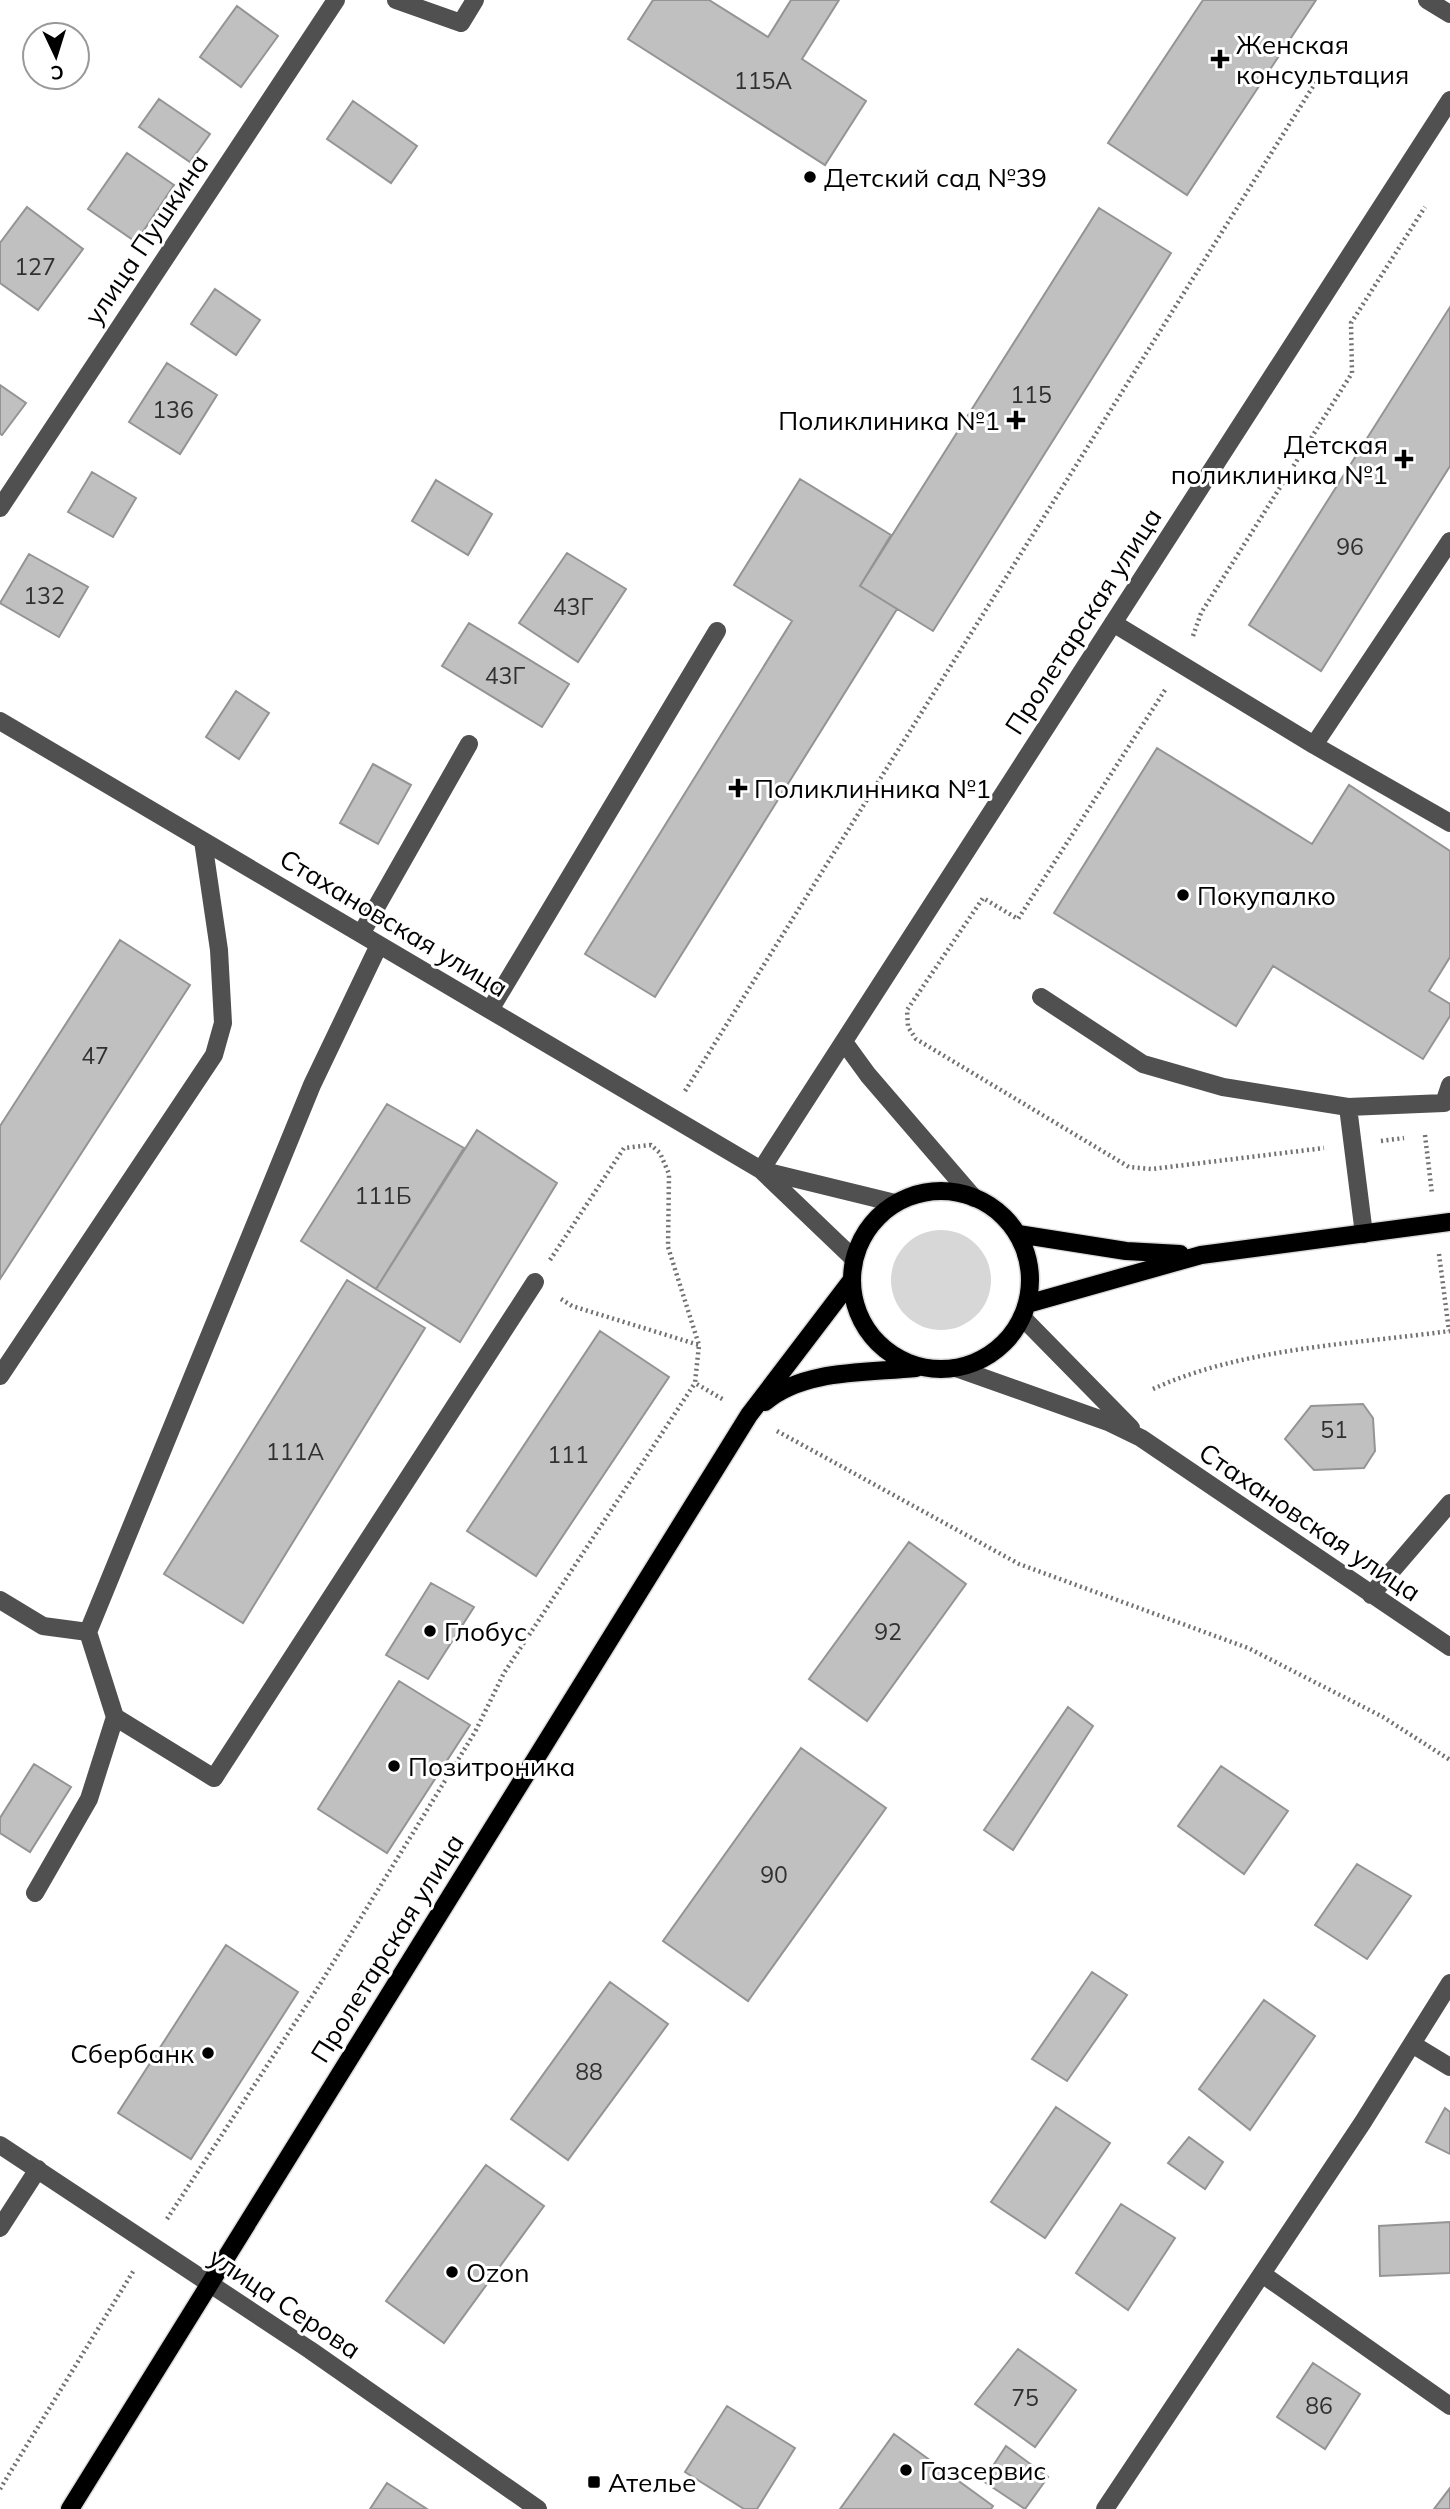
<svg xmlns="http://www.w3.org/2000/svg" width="1450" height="2509" font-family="Mulish,sans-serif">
  <rect width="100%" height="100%" fill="#fff"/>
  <path fill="#d7d7d7" d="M891 1280a50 50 0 1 1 100 0a50 50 0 1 1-100 0Z"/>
  <path fill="#c0c0c0" stroke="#949494" stroke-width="2" d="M653,0H709L768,37L791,0H839L802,59L866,101L825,165L628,39Z
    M1203,0H1316L1187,195L1108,143Z
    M237,6L278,36L241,87L200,57Z
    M159,99L210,134L190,162L139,127Z
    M353,101L417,146L391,183L327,139Z
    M127,153L174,185L136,242L88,209Z
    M27,207L83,249L38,310L0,283V243Z
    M1099,208L1171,253L933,631L860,586Z
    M215,289L260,320L236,355L191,324Z
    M1450,307V466L1321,671L1249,625Z
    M167,363L217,395L180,454L129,422Z
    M0,385L26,403L2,435L0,434Z
    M92,472L136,498L113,537L68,512Z
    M800,479L891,535L860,586L897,609L655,997L585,954L792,621L734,585Z
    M436,480L492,514L468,555L412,521Z
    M567,553L626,589L578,662L519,623Z
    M29,554L88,587L59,637L0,603Z
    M469,623L569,684L542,727L442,666Z
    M236,691L269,713L239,759L206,737Z
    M1157,748L1312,844L1349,785L1450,851V957L1429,991L1450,1004V1016L1423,1059L1273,966L1236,1026L1054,913Z
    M373,764L411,785L378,844L340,823Z
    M120,940L190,985L0,1279V1126Z
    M387,1104L464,1148L376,1289L301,1241Z
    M477,1130L557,1183L460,1342L376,1289Z
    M347,1280L425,1328L243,1623L164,1574Z
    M600,1331L669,1377L536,1576L467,1531Z
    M1363,1404L1373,1418L1375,1451L1364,1468L1314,1470L1285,1439L1311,1406Z
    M909,1542L966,1584L867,1721L809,1679Z
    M431,1583L474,1607L428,1679L386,1655Z
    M399,1681L470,1725L387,1853L318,1809Z
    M1068,1707L1093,1726L1013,1850L984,1830Z
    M801,1748L886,1808L748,2001L663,1941Z
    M34,1764L71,1787L30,1852L0,1833V1818Z
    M1221,1766L1288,1811L1244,1874L1178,1826Z
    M1357,1864L1411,1896L1367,1959L1315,1925Z
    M226,1945L298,1992L191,2159L118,2113Z
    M1092,1972L1127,1995L1067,2081L1032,2059Z
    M610,1982L668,2024L568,2160L511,2119Z
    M1264,2000L1315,2036L1250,2130L1199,2089Z
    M1056,2107L1110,2143L1045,2238L991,2202Z
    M1445,2108L1450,2112V2154L1426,2142Z
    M1189,2137L1223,2162L1205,2189L1168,2163Z
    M486,2165L544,2206L444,2343L386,2301Z
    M1121,2204L1175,2238L1128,2310L1076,2273Z
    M1450,2222V2273L1380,2276L1379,2226Z
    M1018,2349L1076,2390L1035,2447L975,2404Z
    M1313,2363L1360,2394L1325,2449L1277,2417Z
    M727,2406L795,2448L757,2509H744L685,2472Z
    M894,2434L993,2506L991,2509H840Z
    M1006,2446L1048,2477L1025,2509L983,2481Z
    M387,2483L427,2509H370Z
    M1450,2488V2509H1434Z"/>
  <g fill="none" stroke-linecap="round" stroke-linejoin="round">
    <g stroke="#dbdbdb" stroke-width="21">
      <path id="major" d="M852 1280a89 89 0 1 1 178 0a89 89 0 1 1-178 0Z
        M1018,1234L1126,1251L1180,1254
        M1027,1304L1201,1255L1450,1222
        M765,1402C803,1369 868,1373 916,1368
        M70,2509L749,1415L851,1281"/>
    </g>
    <path stroke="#727272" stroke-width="4.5" stroke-dasharray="2 3.5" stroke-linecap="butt" d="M1193,636L1201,613L1352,373L1351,323L1425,207
      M1165,690L1018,919L983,898L907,1010L908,1027L916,1039L1129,1167L1152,1169L1324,1148
      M685,1091L1317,80
      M1425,1135L1432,1194
      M1381,1141L1404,1138
      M1439,1254L1449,1331
      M550,1260L624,1148L651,1145L660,1153L669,1174L668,1247L699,1345L695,1383L724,1400
      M561,1299L572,1306L699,1345
      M1153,1389C1242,1348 1353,1344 1450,1331
      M777,1431L1019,1564L1248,1648L1383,1717L1450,1760
      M167,2219L317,1989L475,1732L504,1673L695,1383
      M0,2489L134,2270"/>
    <path stroke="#505050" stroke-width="18" d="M396,0L461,23L475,0
      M1427,0L1450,14
      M0,508L336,0
      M1450,541L1314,745L1450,823
      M1113,623L1314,745
      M0,721L761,1170L854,1259
      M361,934L469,744
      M1041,997L1143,1064L1223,1087L1348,1107L1444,1103L1450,1085
      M490,1010L717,631
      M844,1042L868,1075L974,1198
      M1348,1107L1364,1234
      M761,1170L1450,100
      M764,1171L895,1203
      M1022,1317L1131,1428
      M956,1368L1108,1422L1141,1438L1450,1647
      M0,1376L214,1055L223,1023L219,950L203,841
      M1371,1595L1450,1503
      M0,1600L43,1626L88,1632L312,1085L379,945
      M115,1717L214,1778L535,1282
      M35,1893L89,1799L115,1717L88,1632
      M1412,2044L1450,2067
      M0,2145L310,2350L538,2509
      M0,2228L38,2169
      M1262,2274L1450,2406
      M1105,2509L1363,2122L1450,1983"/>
    <use href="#major" stroke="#000" stroke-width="18"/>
  </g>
  <g fill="#000" stroke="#fff" stroke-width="2.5">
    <path d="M1216.5 48.5h7v7h7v7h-7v7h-7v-7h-7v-7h7z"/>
    <circle cx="810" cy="177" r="7"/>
    <path d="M1012.5 409.5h7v7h7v7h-7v7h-7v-7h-7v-7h7z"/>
    <path d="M1400.5 448.5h7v7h7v7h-7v7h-7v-7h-7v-7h7z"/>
    <path d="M734.5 777.5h7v7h7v7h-7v7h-7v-7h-7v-7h7z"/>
    <circle cx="1183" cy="895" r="7"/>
    <circle cx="430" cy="1631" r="7"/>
    <circle cx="394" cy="1766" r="7"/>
    <circle cx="208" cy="2053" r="7"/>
    <circle cx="452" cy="2272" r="7"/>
    <circle cx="906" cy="2470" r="7"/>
    <rect x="587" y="2475" width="14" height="14" rx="3.5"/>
  </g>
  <g text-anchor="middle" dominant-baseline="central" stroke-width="6" stroke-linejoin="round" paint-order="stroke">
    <g font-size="23" fill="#303030">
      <text x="763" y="80">115А</text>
      <text x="35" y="266">127</text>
      <text x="1031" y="394">115</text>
      <text x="173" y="409">136</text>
      <text x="1350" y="546">96</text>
      <text x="44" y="595">132</text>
      <text x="573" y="606">43Г</text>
      <text x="505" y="675">43Г</text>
      <text x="95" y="1055">47</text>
      <text x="383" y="1195">111Б</text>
      <text x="1334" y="1429">51</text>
      <text x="295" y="1451">111А</text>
      <text x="568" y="1454">111</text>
      <text x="888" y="1631">92</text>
      <text x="774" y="1874">90</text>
      <text x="589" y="2071">88</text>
      <text x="1025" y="2397">75</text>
      <text x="1319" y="2405">86</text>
    </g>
    <g font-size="26" fill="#000" stroke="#fff" text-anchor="start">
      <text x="1236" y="44">Женская<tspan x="1236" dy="30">консультация</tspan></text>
      <text x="824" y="177">Детский сад №39</text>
      <text x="1000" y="420" text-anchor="end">Поликлиника №1</text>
      <text x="1388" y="444" text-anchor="end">Детская<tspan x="1388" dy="30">поликлиника №1</tspan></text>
      <text x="754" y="788">Поликлинника №1</text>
      <text x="1197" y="895">Покупалко</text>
      <text x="444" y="1631">Глобус</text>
      <text x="408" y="1766">Позитроника</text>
      <text x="194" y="2053" text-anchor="end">Сбербанк</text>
      <text x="466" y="2272">Ozon</text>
      <text x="920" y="2470">Газсервис</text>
      <text x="608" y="2482">Ателье</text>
    </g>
    <g font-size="26" fill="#000" stroke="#fff">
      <text transform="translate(146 239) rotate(-56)">улица Пушкина</text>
      <text transform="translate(1083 621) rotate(-57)">Пролетарская улица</text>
      <text transform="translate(394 923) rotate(31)">Стахановская улица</text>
      <text transform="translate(1310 1522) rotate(34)">Стахановская улица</text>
      <text transform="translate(387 1948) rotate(-58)">Пролетарская улица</text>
      <text transform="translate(285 2303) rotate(34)">улица Серова</text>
    </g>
  </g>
  <g transform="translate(56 56) rotate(176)"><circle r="33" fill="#ffffff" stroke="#999999" stroke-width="2"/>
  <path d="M0-5L12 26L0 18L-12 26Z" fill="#000000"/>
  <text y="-10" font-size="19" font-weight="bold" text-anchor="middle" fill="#000000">С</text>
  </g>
</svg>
